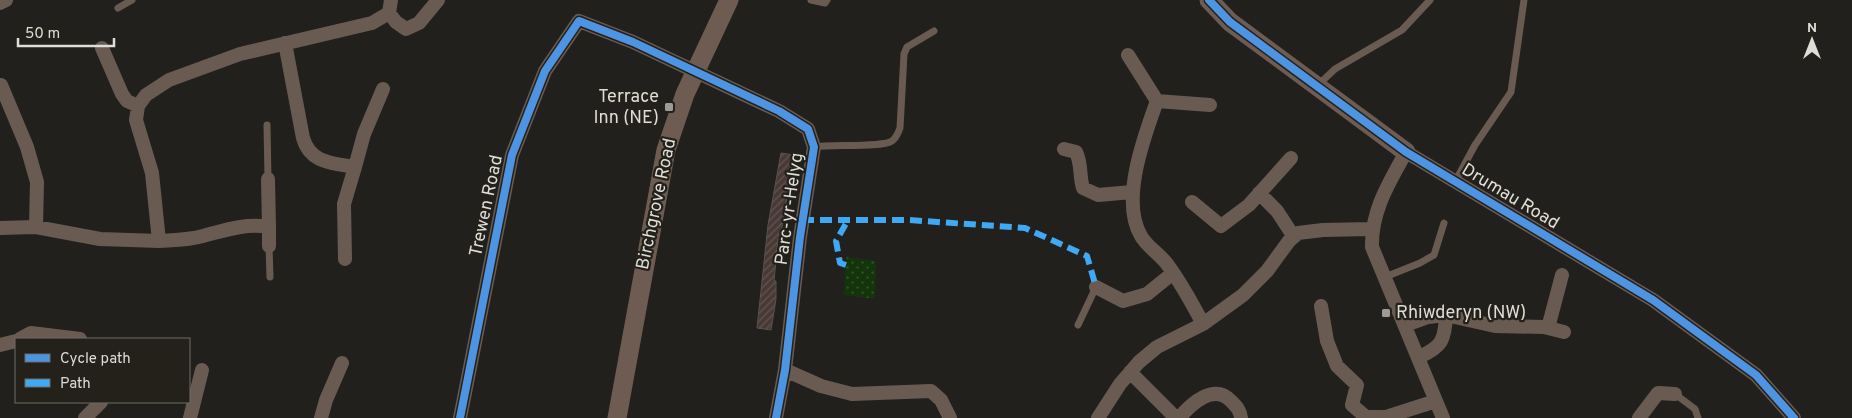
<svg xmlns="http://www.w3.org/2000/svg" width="1852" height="418" font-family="Overpass,sans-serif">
  <defs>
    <pattern id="grass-dots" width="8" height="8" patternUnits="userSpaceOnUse" patternTransform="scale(1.25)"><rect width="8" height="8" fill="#14350b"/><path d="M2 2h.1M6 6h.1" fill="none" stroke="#36522e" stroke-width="1.8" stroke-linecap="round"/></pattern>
    <pattern id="building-hatch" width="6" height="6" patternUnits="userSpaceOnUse" patternTransform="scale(1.25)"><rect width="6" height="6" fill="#483934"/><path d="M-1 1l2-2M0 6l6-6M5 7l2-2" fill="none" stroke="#625551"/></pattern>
  </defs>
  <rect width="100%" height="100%" fill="#21201c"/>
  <path fill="url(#grass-dots)" d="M846,257L876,261L875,299L844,295Z"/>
  <path fill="url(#building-hatch)" stroke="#565451" d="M781,153L794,155L780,239H778L774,281H776V299L771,330L757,328L768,225Z"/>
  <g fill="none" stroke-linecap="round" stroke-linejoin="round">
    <path stroke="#6a5b52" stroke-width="7" d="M811,0L825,3L827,0
      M118,8L132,0
      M1318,85L1335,69L1402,30L1430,0
      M267,125L268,179
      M814,147C831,144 881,148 892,141C897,137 898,133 900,128L904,54L907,47L934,31
      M1455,182L1475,145L1511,92L1524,0
      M269,246L270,277
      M1385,277L1420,263L1434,255L1444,223
      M1078,325L1096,287
      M1675,394L1695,409L1698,418"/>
    <path stroke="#6a5b52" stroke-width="14" d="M0,3L6,0
      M389,13L396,22L406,29L419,23L438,0
      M285,43L303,138C310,163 332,163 355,167L364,134L383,89
      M102,48L122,94L127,101L138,106
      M1128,55L1157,101L1210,105
      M1,85L27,147L37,182L36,227
      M1157,101C1144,137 1120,201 1141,236C1147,247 1160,254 1167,264C1181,283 1192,303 1203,324
      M1064,149L1076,152C1082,164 1079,175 1083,188L1098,195L1132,192
      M268,179L269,227
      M1259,193L1277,211L1294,237
      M1192,202L1221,226L1249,205L1291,158
      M0,228L36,227L100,239L159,241L152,173L136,120L138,106L146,95L169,80L240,54L372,23L389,13L391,0
      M159,241C174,240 189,240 203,236C226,230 245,223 269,227V246
      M345,259L344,204L355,167
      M1096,287L1123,301L1147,294L1173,273
      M1321,306L1327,341L1337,366L1357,385L1352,405L1366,417H1386L1436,401
      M1406,325L1428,317L1446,315L1495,326L1544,327L1564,332
      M1548,328L1562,275
      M20,339L31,333L80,339
      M0,345L16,341
      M1419,357C1442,347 1445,340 1446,315
      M785,370L821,386L852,394L931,391L941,400L950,418
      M1130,372L1176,418
      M85,418L101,402
      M190,418L202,370
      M321,418L326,400L342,363
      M460,418L512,155L545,71L579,21L633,42L779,111L808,129L814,147L800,237L785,370L776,418
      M1098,418L1120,384L1139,362L1157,347L1203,324L1243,295L1267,271L1289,241L1298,233L1323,230L1371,229
      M1179,418C1192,403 1214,383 1231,401C1237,407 1240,410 1241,418
      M1443,418L1372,247C1371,211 1389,183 1406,152L1653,300L1756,375L1794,418
      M1639,418L1658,393L1675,394"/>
    <path stroke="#6e5c53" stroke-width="19" d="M1209,0L1230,22L1406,152
      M617,418L666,150L685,94L729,0"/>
    <path stroke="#3fa9f5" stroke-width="6" stroke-dasharray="12 6" stroke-linecap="butt" d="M802,220H909L1025,228L1087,256L1096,287
      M846,265L840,263L836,241L848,220"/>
    <g stroke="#23211a" stroke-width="11">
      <path id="cycleway" d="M1209,0L1230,22L1406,152L1653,300L1756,375L1794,418
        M460,418L512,155L545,71L579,21L633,42L779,111L808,129L814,147L800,237L785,370L776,418"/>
    </g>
    <use href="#cycleway" stroke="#4d94e3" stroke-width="8"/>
  </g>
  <g fill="#9c9b96" stroke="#23211a" stroke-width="2">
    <rect x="664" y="102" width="10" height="10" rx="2.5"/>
    <rect x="1381" y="308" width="10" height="10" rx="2.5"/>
  </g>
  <g text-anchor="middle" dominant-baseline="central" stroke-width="4.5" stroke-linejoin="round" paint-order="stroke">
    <g font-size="18" fill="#deddd8" stroke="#23211a" text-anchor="end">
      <text x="659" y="97">Terrace<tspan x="659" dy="21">Inn (NE)</tspan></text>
      <text x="1396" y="313" text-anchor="start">Rhiwderyn (NW)</text>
    </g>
    <g font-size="18" fill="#deddd8" stroke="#23211a">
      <text transform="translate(1510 197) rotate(31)">Drumau Road</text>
      <text transform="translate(657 204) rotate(-78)">Birchgrove Road</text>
      <text transform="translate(487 206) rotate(-78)">Trewen Road</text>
      <text transform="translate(790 209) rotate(-82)">Parc-yr-Helyg</text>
    </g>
  </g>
  <rect x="15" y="338" width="175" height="65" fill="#23211a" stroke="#6e6c66"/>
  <rect x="25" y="354" width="25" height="8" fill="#4d94e3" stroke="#6e6c66"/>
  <text x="60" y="363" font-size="15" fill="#deddd8">Cycle path</text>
  <rect x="25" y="379" width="25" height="8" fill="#3fa9f5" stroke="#6e6c66"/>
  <text x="60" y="388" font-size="15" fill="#deddd8">Path</text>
  <g transform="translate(1812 40)" stroke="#23211a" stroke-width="4" paint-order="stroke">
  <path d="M0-4L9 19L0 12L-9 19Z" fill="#deddd8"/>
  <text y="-8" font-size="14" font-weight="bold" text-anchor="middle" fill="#deddd8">N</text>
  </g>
  <path d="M18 38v8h96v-8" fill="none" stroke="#deddd8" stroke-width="2.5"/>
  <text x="25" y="38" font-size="15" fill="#deddd8" stroke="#23211a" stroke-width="4" paint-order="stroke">50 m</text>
</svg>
